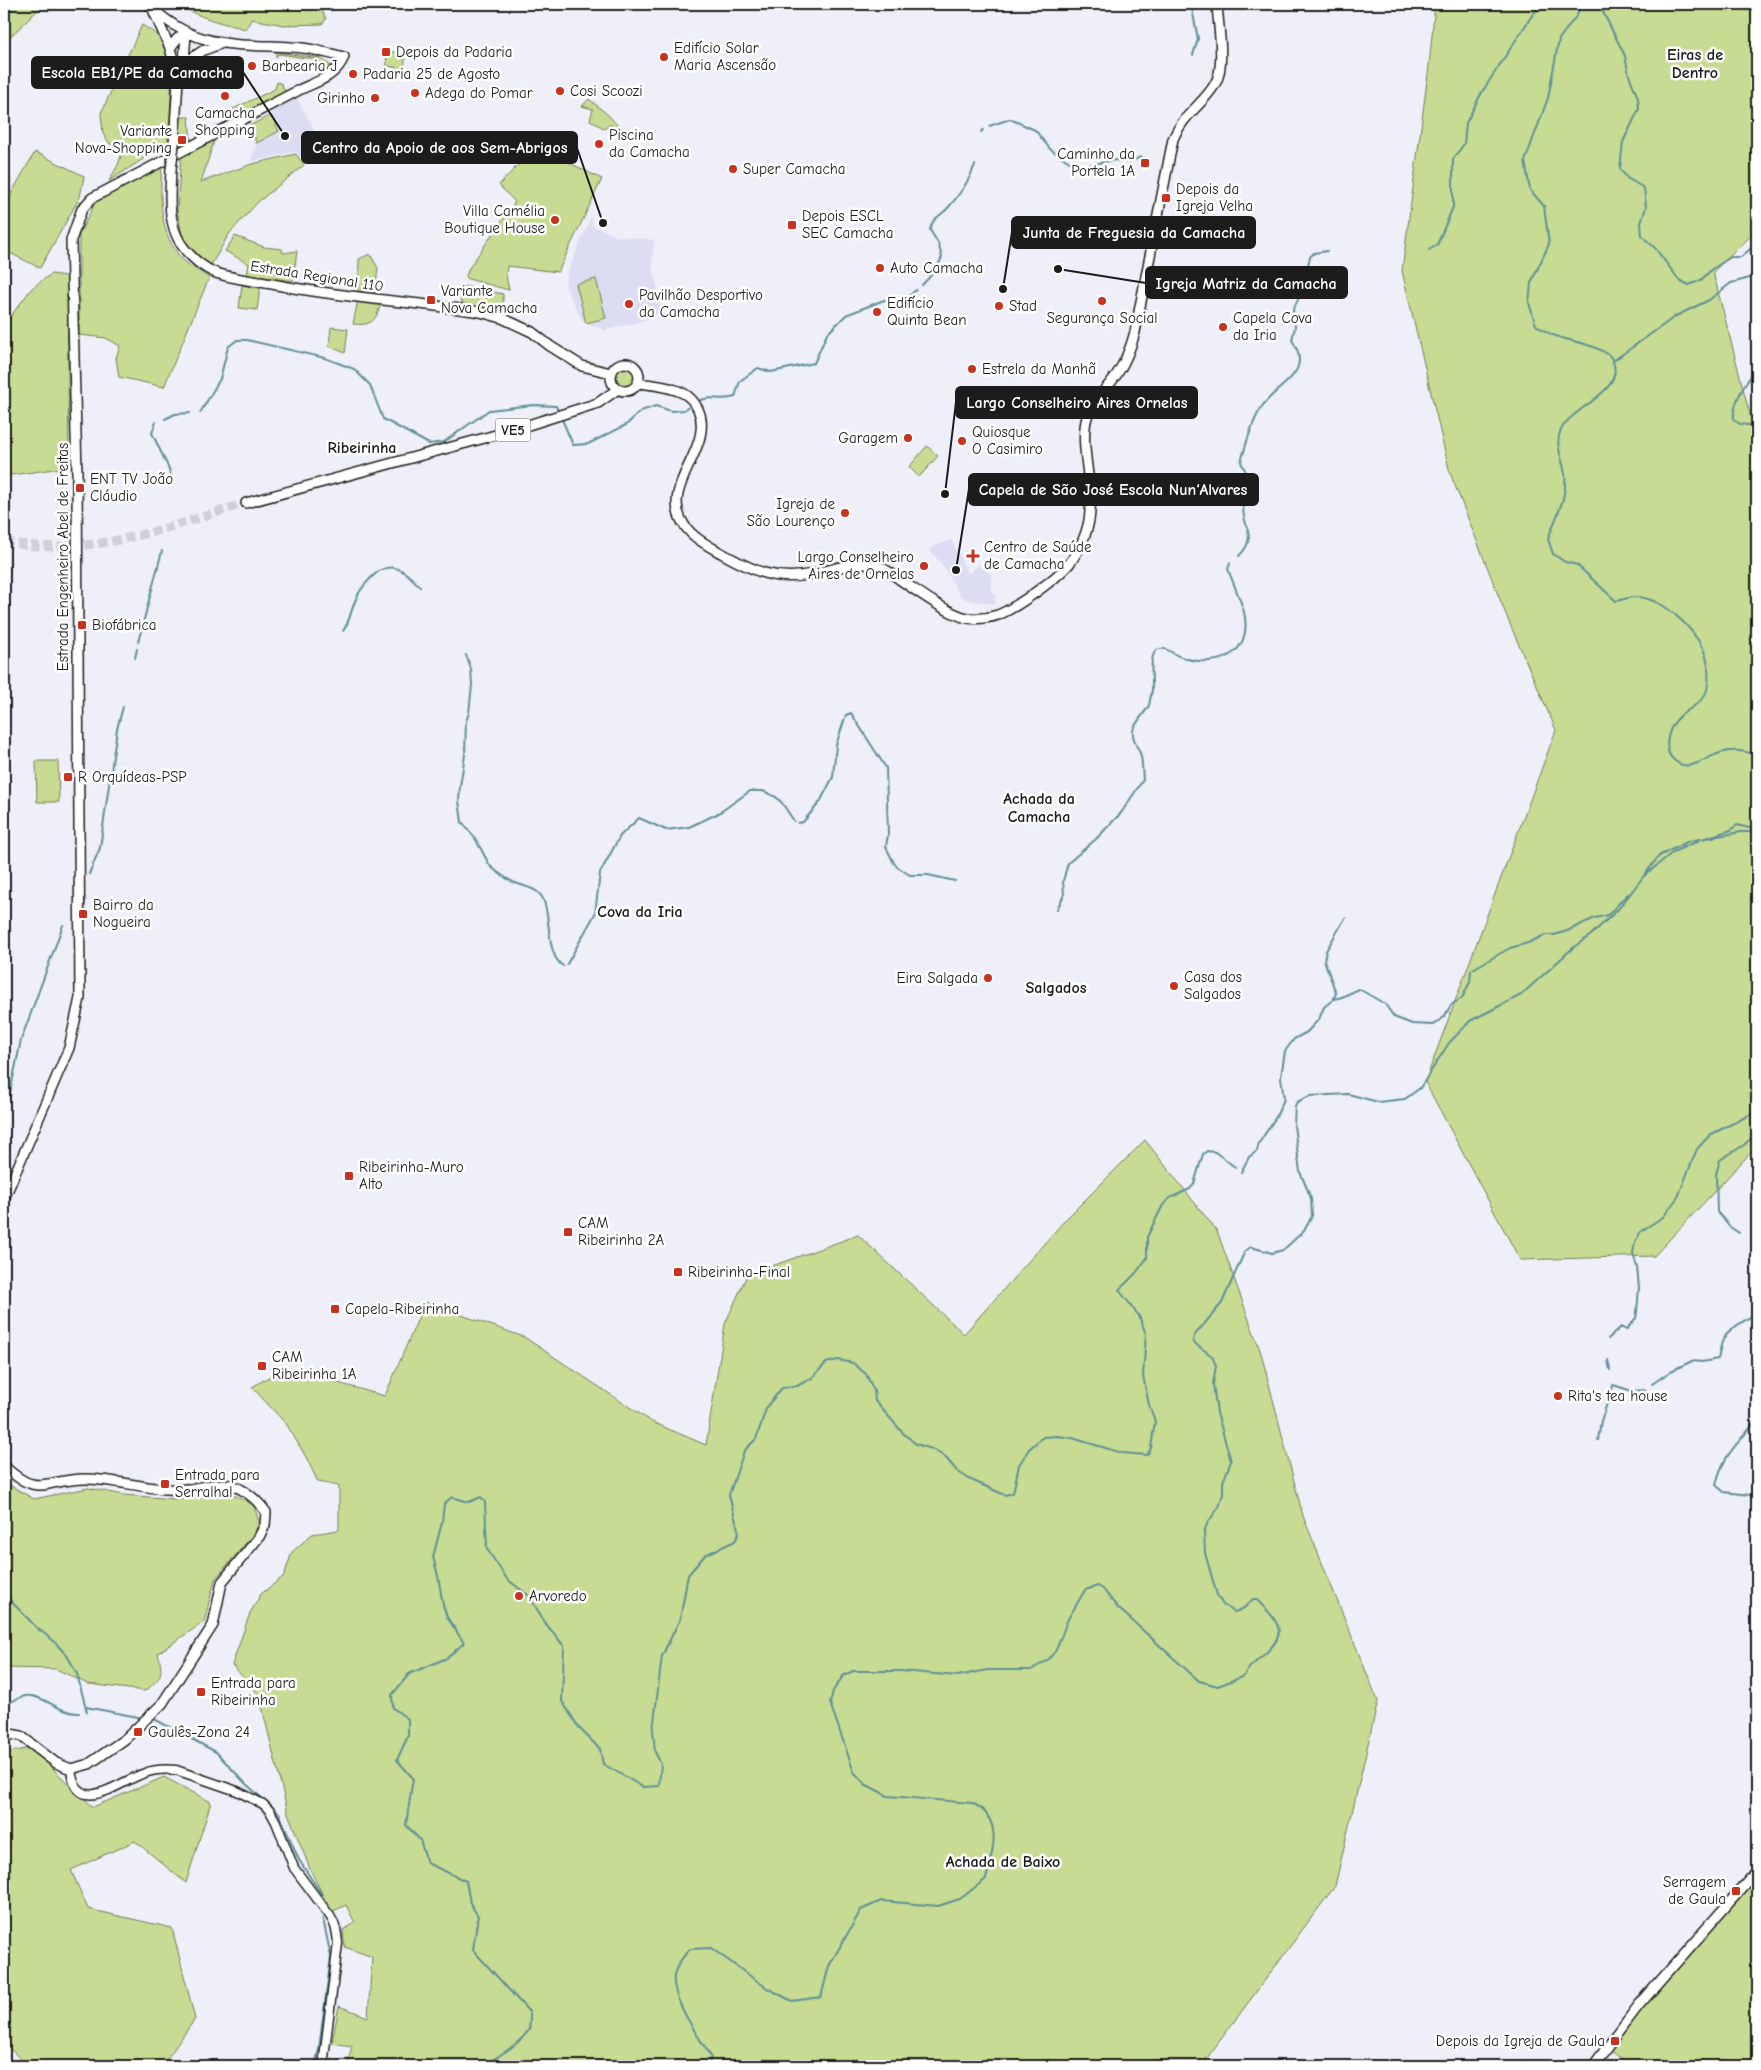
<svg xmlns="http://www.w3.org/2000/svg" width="1761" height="2070" font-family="'Comic Neue',sans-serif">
  <rect width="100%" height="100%" fill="#efeff9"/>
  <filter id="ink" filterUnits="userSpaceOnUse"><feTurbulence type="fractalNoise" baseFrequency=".02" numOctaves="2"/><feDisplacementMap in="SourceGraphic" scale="10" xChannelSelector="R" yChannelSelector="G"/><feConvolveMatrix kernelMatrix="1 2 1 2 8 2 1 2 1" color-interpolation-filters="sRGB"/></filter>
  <g filter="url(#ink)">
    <path fill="#dcdcf2" d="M296,97L325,148L306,165L297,152L251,161L256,146L246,127L272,113L279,105Z
      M591,217L593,226L616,236L654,240L652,263L660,301V311L656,315L650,319L605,330L583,322L565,286L567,274Z
      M951,540L968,574L978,565L992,575V593L996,594L995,604L968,600L959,594L944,567L929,549Z"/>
    <path fill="#c7dc92" stroke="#727c57" d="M4,4H34L39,9L4,43Z
      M178,4H319L326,19L322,24L284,25L251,19L246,29C222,23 198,18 178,4Z
      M1435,4H1757V230L1713,272L1757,442V1146L1654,1256L1520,1260L1425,1082L1556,730L1509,622L1450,473L1402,271L1429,66Z
      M142,25C151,30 159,36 165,45C176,64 169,120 168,143L109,181L118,165L122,153L119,146L110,144L103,134L101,113Z
      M276,52L321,58L330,65V69L319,75L312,63L317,61L314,58C308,59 287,55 278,54L276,57Z
      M389,52H406L404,69L387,66L386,55Z
      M277,82L282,84L285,92L239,115L234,113L233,109L275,89Z
      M589,99L607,114L623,131L621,133L610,124L605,129L590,120L593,109L582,106Z
      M271,115L279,131L257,143L249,126Z
      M180,117H189L191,144L180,150Z
      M214,141L201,182L252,164L296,154L304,165L258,202L229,234L210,267L183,239L177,210L181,157Z
      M539,143L555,156L602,179L558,272L507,266L506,275L509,290L468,279L466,276L469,268L515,202L499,185Z
      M35,152L84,176L80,197L40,268L4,250V206Z
      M162,163C160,197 158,234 183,260C191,267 201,272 209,278L164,387L119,377L116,358L120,346L106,338L79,335V235L96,201Z
      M235,236L264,247L282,249L283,253L297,251L293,281L247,275L249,264L225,251Z
      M370,254L378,268L375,293L358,291L359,259Z
      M51,274L67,276L69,467L4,476V325L32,288Z
      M596,279L606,318L586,323L576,284Z
      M242,285L260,288L257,310L239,308Z
      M464,286L503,294V308L508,319L466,307L460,300L461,289Z
      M358,300L379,303L380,306C376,322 369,326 353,324Z
      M331,327L348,329L345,353L329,346Z
      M614 377a11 11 0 1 1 22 0a11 11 0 1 1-22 0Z
      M927,446L938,456L919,477L909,467Z
      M36,761H58L59,802H37Z
      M1145,1140L1217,1231L1261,1353L1303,1516L1378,1701L1335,1886L1201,2066H347L352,2046L332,2043L339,2006L368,2017L372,1957L345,1947L343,1930L355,1923L346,1905L331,1912L310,1869L288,1813L259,1695L232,1665L250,1613L261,1594L284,1576L292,1552L312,1534L339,1530V1486L318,1482L306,1457L287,1425L252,1387L284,1368L385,1396L425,1302L524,1337L652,1422L706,1445L725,1324L747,1275L858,1235L964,1334L1066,1219Z
      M4,1482L34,1499L88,1488L124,1495L175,1499L210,1495L236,1496L254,1505L259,1523L253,1535L215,1579L204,1622L158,1653C163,1674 163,1677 145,1691L88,1684L56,1669L4,1668Z
      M31,1748L93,1807L164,1777L211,1802L186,1883L135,1841L71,1870L88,1909L172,1928L195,2019L162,2066H28L4,2043V1909L11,1905L4,1858V1753Z
      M1757,1879V2066H1630L1606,2048Z"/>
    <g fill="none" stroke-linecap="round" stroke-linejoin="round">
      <path stroke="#609098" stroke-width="2" d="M1191,4L1198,39L1193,55
        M1581,4L1577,15L1559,39L1548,98L1525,161L1530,190L1544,206L1549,244L1531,283L1529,303L1536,325C1542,329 1549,334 1556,336C1572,342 1591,343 1606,353C1611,356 1613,360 1614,365C1621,393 1571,408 1561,430C1554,444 1563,460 1565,474C1568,498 1555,518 1548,539L1553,554L1565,562L1577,565L1616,601C1622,600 1629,597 1635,597C1662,597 1693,627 1704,651C1708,660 1709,674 1708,684C1707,702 1690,707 1679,717C1668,728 1661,750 1675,761C1691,774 1707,755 1724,752C1735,749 1746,752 1757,754
        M1599,4L1625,56L1629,75L1638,98L1639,109L1623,142L1620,169L1627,178L1644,188L1646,207L1641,223L1642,236L1655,248L1679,280L1689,285L1701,280L1712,269L1731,257H1741L1757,243
        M989,126L1010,119L1035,130L1050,149L1077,167L1115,160L1129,162L1141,157
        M981,132L983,130
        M1429,250L1437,245L1453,207V159L1464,144L1466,123L1482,92L1533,14L1544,4
        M922,285L936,270L942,257L938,243L930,230C932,218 939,217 947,209C959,196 969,181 975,165
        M1613,361L1676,316L1709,300L1731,283L1757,276
        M1757,369C1746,381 1732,403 1734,420L1740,424L1757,426
        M696,402C710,394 721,402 735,397L740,381L758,368L771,372L814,363L827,334L846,315L884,300L903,301L916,290
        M200,413L220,379L228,347L237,340H247L325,358L354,369L370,385L383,419L429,444L444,442L489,410L533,405L556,406L559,413
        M561,417L573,445L588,444L626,425L641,411L656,406L671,411L684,410L692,405
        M165,419L175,414L190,413
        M156,422L152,433L169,469L171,477
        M1239,556C1259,536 1242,526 1243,506C1243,499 1245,497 1248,491C1253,482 1245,471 1241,462C1246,444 1251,425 1261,408C1276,384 1315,375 1292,340L1295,327L1293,309L1301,294L1310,257L1314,253L1327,251
        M343,631C350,622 351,609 356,599C359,592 364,585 369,580C388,558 404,568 420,587
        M138,642L162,551
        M466,655L471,669L472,685L469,713L466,721L465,755L460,786L459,801L462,822L475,838L489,864
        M135,658L137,649
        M798,823L803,822L820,802L833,777L836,745L846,715L851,713L886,768L888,834L886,847L894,863L897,867L910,875H928L955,881
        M1705,838L1731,830L1737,825L1749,828L1757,827
        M490,866C497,872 505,878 513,882C524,887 537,887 543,899C551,915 546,956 563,966
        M89,874L100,848L117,729L123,707
        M1644,876L1673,852L1698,841
        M84,906L85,901
        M1057,909L1064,895L1063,881L1068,863L1096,839L1121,813L1143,780C1142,771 1143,761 1140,753C1137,746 1132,740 1133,731C1135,722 1145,714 1149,705C1150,701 1151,695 1152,690C1153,680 1148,656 1157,650C1166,645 1173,655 1181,657C1215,669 1254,656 1244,612C1240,598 1233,583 1228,569L1230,563
        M567,964L595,914L600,873L620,836L639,818L666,830L689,827L719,813L750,791H763L776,797L782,803L794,821
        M1334,998L1336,993L1324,960L1326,951L1345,918
        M4,1107L9,1098L21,1040L63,925
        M1241,1172L1249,1157L1257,1151L1259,1143L1276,1117L1284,1099L1281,1077L1285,1051L1294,1039L1307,1032L1319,1019L1324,1007L1334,999L1342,997L1359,989L1385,1004L1394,1017L1412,1024L1433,1025L1444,1017L1451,1005L1462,998L1470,982L1471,970L1510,948L1528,943L1545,935H1554L1567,931L1595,918L1608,915L1628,894
        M1739,1233L1730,1227L1717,1212L1716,1174L1720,1160L1744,1145L1757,1133
        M1755,1236H1757
        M1608,1339L1621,1327L1626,1330L1636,1318L1637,1312L1639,1288L1637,1267L1633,1253L1635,1242L1641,1231L1663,1217L1678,1197L1697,1149L1710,1135L1757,1111
        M1608,1360L1610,1370
        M1652,1384L1671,1371L1692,1361L1702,1362L1718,1359C1720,1353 1720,1345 1723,1340C1730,1327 1746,1321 1757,1312
        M1613,1385L1632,1391L1646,1390
        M1598,1440L1601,1421L1613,1386
        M1750,1495L1724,1492L1716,1485C1723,1453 1739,1444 1757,1419
        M4,1594L37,1628L54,1641L68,1657L77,1674L87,1712
        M4,1706C11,1702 18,1697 26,1696C43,1694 60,1714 79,1713
        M86,1707L143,1718
        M156,1720L216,1752L246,1784L279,1813L299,1860L322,1895
        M315,2066L319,2049L331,1957L323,1919
        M482,2066C495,2059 523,2042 529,2029C530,2025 530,2017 530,2013L473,1950L478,1916L470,1903L466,1881L427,1863L420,1840L406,1825L413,1778L397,1760L408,1736V1719L393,1708L392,1695L409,1674L447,1658L464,1643L447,1617L443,1605L438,1576L433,1557L442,1522L444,1504L452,1497L469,1502L481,1497L485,1502L487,1549L507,1579L529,1596L546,1624L564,1646L562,1701L579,1728L600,1749L603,1764L643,1787L659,1786L661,1764L655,1752L653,1730L662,1656L680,1619L688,1575L705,1555L735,1541L739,1533L729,1495L744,1451L756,1439L767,1406L782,1388L797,1386L812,1378L826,1363L838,1360L853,1363L866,1374L874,1391L875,1401L904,1434L916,1444L932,1449L945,1457L957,1471L969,1479L1005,1495L1013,1493L1019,1465L1029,1449L1043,1437L1057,1436L1072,1438L1122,1453L1147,1455L1151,1448L1155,1421L1149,1405L1143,1376L1146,1334L1139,1316L1119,1290L1136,1273L1147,1258V1237L1163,1205L1170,1198L1190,1189L1194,1184L1203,1154L1207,1151L1215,1152L1235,1167
        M708,2066L711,2057C699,2037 671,1999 674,1976C676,1965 683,1957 690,1949L711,1948L767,1988L792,2001L821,1997L829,1966L861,1910L881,1901L938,1906L960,1899L986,1879C993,1852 1004,1818 972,1803L888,1796L865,1784L854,1772L830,1703L833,1691L843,1676L853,1671H901L958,1676L987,1670H1031L1048,1660L1056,1650L1068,1619L1085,1590L1098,1586L1103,1589L1117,1607L1199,1681L1218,1686L1244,1676C1248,1668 1252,1665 1259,1659C1291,1633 1280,1623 1256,1599H1253L1244,1608L1235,1612L1223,1605L1217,1595L1205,1553L1204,1532L1207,1524L1219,1507L1223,1494V1482L1231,1461L1217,1413L1213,1384L1216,1366L1212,1356L1193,1342L1194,1336L1222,1303L1245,1251L1251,1247L1272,1253L1283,1250L1304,1231L1312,1216L1311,1198L1300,1172L1294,1125L1295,1106L1297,1102L1310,1096L1348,1094L1378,1102L1405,1099L1420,1088L1449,1043L1470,1021L1521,995L1574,947L1591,935L1620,907L1659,856L1689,841L1741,832H1757"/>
      <path stroke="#cfcfd8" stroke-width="9" stroke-dasharray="9 4.5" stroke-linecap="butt" d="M4,541C86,560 168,527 246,503"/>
      <g stroke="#1c1c1c" stroke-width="11">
        <path id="tertiary" d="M71,1769C76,1820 121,1780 145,1773C155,1769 165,1769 176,1770L237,1791L263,1804L270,1811L276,1822L294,1868L330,1916C336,1925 337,1933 338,1943L323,2066"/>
      </g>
      <g stroke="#1c1c1c" stroke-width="12">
        <path id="secondary" d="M154,12L170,48L178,79
          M170,48L177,39L186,32
          M184,63L204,50L220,44
          M174,144L178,80L184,63L186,32
          M171,170C170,195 167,222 181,244C189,256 203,268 216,273C234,279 254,281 272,284C341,298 411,301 480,312L502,318L532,332L550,346L582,366L611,373
          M611 377a14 14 0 1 1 28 0a14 14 0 1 1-28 0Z
          M638,383C653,385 669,386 683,393C689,396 695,403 698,409C717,451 649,492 691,533C700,542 712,548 723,554C754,571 776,582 813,574C837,569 858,558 883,568C902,580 947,615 968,618C977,619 989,618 998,615C1017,607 1055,580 1069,564C1080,550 1089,530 1090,512C1093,482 1079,445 1087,417C1093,400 1107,389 1117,374C1126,361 1131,347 1135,332L1173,139C1184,113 1203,105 1215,84C1226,66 1218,25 1217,4
          M4,1199L69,1048L80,998L77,473L71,240L82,209L92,198L301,89C319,81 336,76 344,57C326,53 309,47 291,47C232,44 193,49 148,4
          M4,1466C39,1499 45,1479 85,1479C112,1479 138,1487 165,1489C172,1489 181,1490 188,1489C201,1488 216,1482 230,1485C245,1489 257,1500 266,1512L265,1525L259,1537L222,1582L213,1625L162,1704L125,1739L89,1764L71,1769L56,1763L21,1736L4,1733
          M1593,2066L1639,2005L1757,1871"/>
      </g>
      <g stroke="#1c1c1c" stroke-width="12">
        <path id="primary" d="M246,503L503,433L598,403L618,389"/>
      </g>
      <use href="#tertiary" stroke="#fff" stroke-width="8"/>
      <use href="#secondary" stroke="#fff" stroke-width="9"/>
      <use href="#primary" stroke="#fff" stroke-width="9"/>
      <g stroke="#1c1c1c" stroke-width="12" stroke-linecap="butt">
        <path id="secondary-bridge" d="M171,170L174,144"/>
      </g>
      <use href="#secondary-bridge" stroke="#fff" stroke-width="9"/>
    </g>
  </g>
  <g fill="#c8321e" stroke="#fff" stroke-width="2">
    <rect x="381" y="47" width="10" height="10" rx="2.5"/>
    <circle cx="664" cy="57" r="5"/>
    <circle cx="252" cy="66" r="5"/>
    <circle cx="353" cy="74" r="5"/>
    <circle cx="560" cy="91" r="5"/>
    <circle cx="415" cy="93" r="5"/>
    <circle cx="225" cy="96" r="5"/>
    <circle cx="375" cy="98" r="5"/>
    <rect x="177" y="135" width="10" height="10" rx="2.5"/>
    <circle cx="599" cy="144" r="5"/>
    <rect x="1140" y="158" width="10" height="10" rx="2.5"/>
    <circle cx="733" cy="169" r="5"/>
    <rect x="1161" y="193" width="10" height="10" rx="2.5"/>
    <circle cx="555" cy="220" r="5"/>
    <rect x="787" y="220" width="10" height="10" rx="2.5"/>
    <circle cx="880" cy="268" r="5"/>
    <rect x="426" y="295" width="10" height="10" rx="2.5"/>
    <circle cx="1102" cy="301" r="5"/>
    <circle cx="629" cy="304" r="5"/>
    <circle cx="999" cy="306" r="5"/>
    <circle cx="877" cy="312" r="5"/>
    <circle cx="1223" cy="327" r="5"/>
    <circle cx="972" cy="369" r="5"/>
    <circle cx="908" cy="438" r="5"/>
    <circle cx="962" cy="441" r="5"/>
    <rect x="75" y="483" width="10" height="10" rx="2.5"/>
    <circle cx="845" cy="513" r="5"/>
    <path d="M970.5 548.5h5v5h5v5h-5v5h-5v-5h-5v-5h5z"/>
    <circle cx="924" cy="566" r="5"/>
    <rect x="77" y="620" width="10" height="10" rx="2.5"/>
    <rect x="63" y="772" width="10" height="10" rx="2.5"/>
    <rect x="78" y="909" width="10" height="10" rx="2.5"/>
    <circle cx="988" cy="978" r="5"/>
    <circle cx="1174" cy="986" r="5"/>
    <rect x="344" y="1171" width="10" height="10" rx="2.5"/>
    <rect x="563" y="1227" width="10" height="10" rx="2.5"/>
    <rect x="673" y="1267" width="10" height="10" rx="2.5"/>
    <rect x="330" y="1304" width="10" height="10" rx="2.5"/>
    <rect x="257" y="1361" width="10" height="10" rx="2.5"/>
    <circle cx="1558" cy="1396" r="5"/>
    <rect x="160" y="1479" width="10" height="10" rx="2.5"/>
    <circle cx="519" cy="1596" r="5"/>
    <rect x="196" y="1687" width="10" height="10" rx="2.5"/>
    <rect x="133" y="1727" width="10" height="10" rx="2.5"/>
    <rect x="1731" y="1886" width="10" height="10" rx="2.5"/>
    <rect x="1610" y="2036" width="10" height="10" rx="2.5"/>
  </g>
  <g text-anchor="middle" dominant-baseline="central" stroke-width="5" stroke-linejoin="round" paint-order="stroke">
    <rect fill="#fff" stroke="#606060" stroke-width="1" x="495.5" y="418.5" width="35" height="23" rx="4"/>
    <g font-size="14" font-weight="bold" fill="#1c1c1c">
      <text x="513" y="430">VE5</text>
    </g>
    <g font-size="15" fill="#1c1c1c" stroke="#fff" text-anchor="start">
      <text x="674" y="48">Edifício Solar<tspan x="674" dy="17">Maria Ascensão</tspan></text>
      <text x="396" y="52">Depois da Padaria</text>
      <text x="262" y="66">Barbearia J</text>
      <text x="363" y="74">Padaria 25 de Agosto</text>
      <text x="570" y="91">Cosi Scoozi</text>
      <text x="425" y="93">Adega do Pomar</text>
      <text x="365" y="98" text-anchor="end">Girinho</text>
      <text x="225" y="113" text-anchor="middle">Camacha<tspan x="225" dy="17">Shopping</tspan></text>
      <text x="172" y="131" text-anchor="end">Variante<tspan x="172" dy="17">Nova-Shopping</tspan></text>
      <text x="609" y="135">Piscina<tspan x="609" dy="17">da Camacha</tspan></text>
      <text x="1135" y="154" text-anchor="end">Caminho da<tspan x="1135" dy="17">Portela 1A</tspan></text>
      <text x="743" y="169">Super Camacha</text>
      <text x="1176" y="189">Depois da<tspan x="1176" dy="17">Igreja Velha</tspan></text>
      <text x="545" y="211" text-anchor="end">Villa Camélia<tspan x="545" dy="17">Boutique House</tspan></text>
      <text x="802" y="216">Depois ESCL<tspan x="802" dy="17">SEC Camacha</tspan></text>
      <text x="890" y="268">Auto Camacha</text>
      <text x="441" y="291">Variante<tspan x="441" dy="17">Nova Camacha</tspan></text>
      <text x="639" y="295">Pavilhão Desportivo<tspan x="639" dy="17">da Camacha</tspan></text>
      <text x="887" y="303">Edifício<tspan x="887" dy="17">Quinta Bean</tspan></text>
      <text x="1009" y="306">Stad</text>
      <text x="1102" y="318" text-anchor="middle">Segurança Social</text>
      <text x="1233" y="318">Capela Cova<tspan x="1233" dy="17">da Iria</tspan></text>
      <text x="982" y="369">Estrela da Manhã</text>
      <text x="972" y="432">Quiosque<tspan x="972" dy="17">O Casimiro</tspan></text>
      <text x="898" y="438" text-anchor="end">Garagem</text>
      <text x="90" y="479">ENT TV João<tspan x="90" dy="17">Cláudio</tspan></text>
      <text x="835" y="504" text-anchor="end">Igreja de<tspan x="835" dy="17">São Lourenço</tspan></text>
      <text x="984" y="547">Centro de Saúde<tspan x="984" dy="17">de Camacha</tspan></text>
      <text x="914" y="557" text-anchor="end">Largo Conselheiro<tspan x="914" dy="17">Aires de Ornelas</tspan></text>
      <text x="92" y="625">Biofábrica</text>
      <text x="78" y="777">R Orquídeas-PSP</text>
      <text x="93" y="905">Bairro da<tspan x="93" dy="17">Nogueira</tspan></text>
      <text x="1184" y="977">Casa dos<tspan x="1184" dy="17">Salgados</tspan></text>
      <text x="978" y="978" text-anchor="end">Eira Salgada</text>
      <text x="359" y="1167">Ribeirinha-Muro<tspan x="359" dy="17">Alto</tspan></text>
      <text x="578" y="1223">CAM<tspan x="578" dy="17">Ribeirinha 2A</tspan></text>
      <text x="688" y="1272">Ribeirinha-Final</text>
      <text x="345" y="1309">Capela-Ribeirinha</text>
      <text x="272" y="1357">CAM<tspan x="272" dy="17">Ribeirinha 1A</tspan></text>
      <text x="1568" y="1396">Rita's tea house</text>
      <text x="175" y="1475">Entrada para<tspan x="175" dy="17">Serralhal</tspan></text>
      <text x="529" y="1596">Arvoredo</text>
      <text x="211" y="1683">Entrada para<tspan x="211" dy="17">Ribeirinha</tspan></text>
      <text x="148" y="1732">Gaulês-Zona 24</text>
      <text x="1726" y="1882" text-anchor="end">Serragem<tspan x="1726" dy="17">de Gaula</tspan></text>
      <text x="1605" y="2041" text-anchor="end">Depois da Igreja de Gaula</text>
    </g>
    <g font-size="15" fill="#1c1c1c" stroke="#fff">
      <text transform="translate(317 276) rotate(9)">Estrada Regional 110</text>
      <text transform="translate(63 557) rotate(-90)">Estrada Engenheiro Abel de Freitas</text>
    </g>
    <g font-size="16" font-weight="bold" fill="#1c1c1c" stroke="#fff">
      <text x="1695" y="55">Eiras de<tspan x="1695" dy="18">Dentro</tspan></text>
      <text x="362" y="448">Ribeirinha</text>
      <text x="1039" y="799">Achada da<tspan x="1039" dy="18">Camacha</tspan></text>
      <text x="640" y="912">Cova da Iria</text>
      <text x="1056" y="988">Salgados</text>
      <text x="1003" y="1862">Achada de Baixo</text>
    </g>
  </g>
  <path fill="none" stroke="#1c1c1c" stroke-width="2" d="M285 136L243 72M603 223L577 148M1003 289L1012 232M1058 269L1146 283M945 494L956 402M956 570L969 489"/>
  <g fill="#1c1c1c" stroke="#fff" stroke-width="2">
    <circle cx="285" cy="136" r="5"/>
    <circle cx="603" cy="223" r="5"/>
    <circle cx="1003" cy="289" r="5"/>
    <circle cx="1058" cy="269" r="5"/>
    <circle cx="945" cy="494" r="5"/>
    <circle cx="956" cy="570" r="5"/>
  </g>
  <g fill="#1c1c1c" stroke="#1c1c1c" stroke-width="2">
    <rect x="32" y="57" width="211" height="31" rx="5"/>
    <rect x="302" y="132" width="275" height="31" rx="5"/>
    <rect x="1012" y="217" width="243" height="31" rx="5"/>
    <rect x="1146" y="267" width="201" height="31" rx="5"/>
    <rect x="956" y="387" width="241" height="31" rx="5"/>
    <rect x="969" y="474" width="289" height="31" rx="5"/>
  </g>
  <g font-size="16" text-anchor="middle" font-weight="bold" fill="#fff">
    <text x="137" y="78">Escola EB1/PE da Camacha</text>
    <text x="440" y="153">Centro da Apoio de aos Sem-Abrigos</text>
    <text x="1134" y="238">Junta de Freguesia da Camacha</text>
    <text x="1246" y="289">Igreja Matriz da Camacha</text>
    <text x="1077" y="408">Largo Conselheiro Aires Ornelas</text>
    <text x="1113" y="495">Capela de São José Escola Nun‘Alvares</text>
  </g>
  <rect width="1761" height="2070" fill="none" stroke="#fff" stroke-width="20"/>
  <rect x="10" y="10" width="1741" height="2050" fill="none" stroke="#1c1c1c" stroke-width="2" filter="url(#ink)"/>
</svg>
